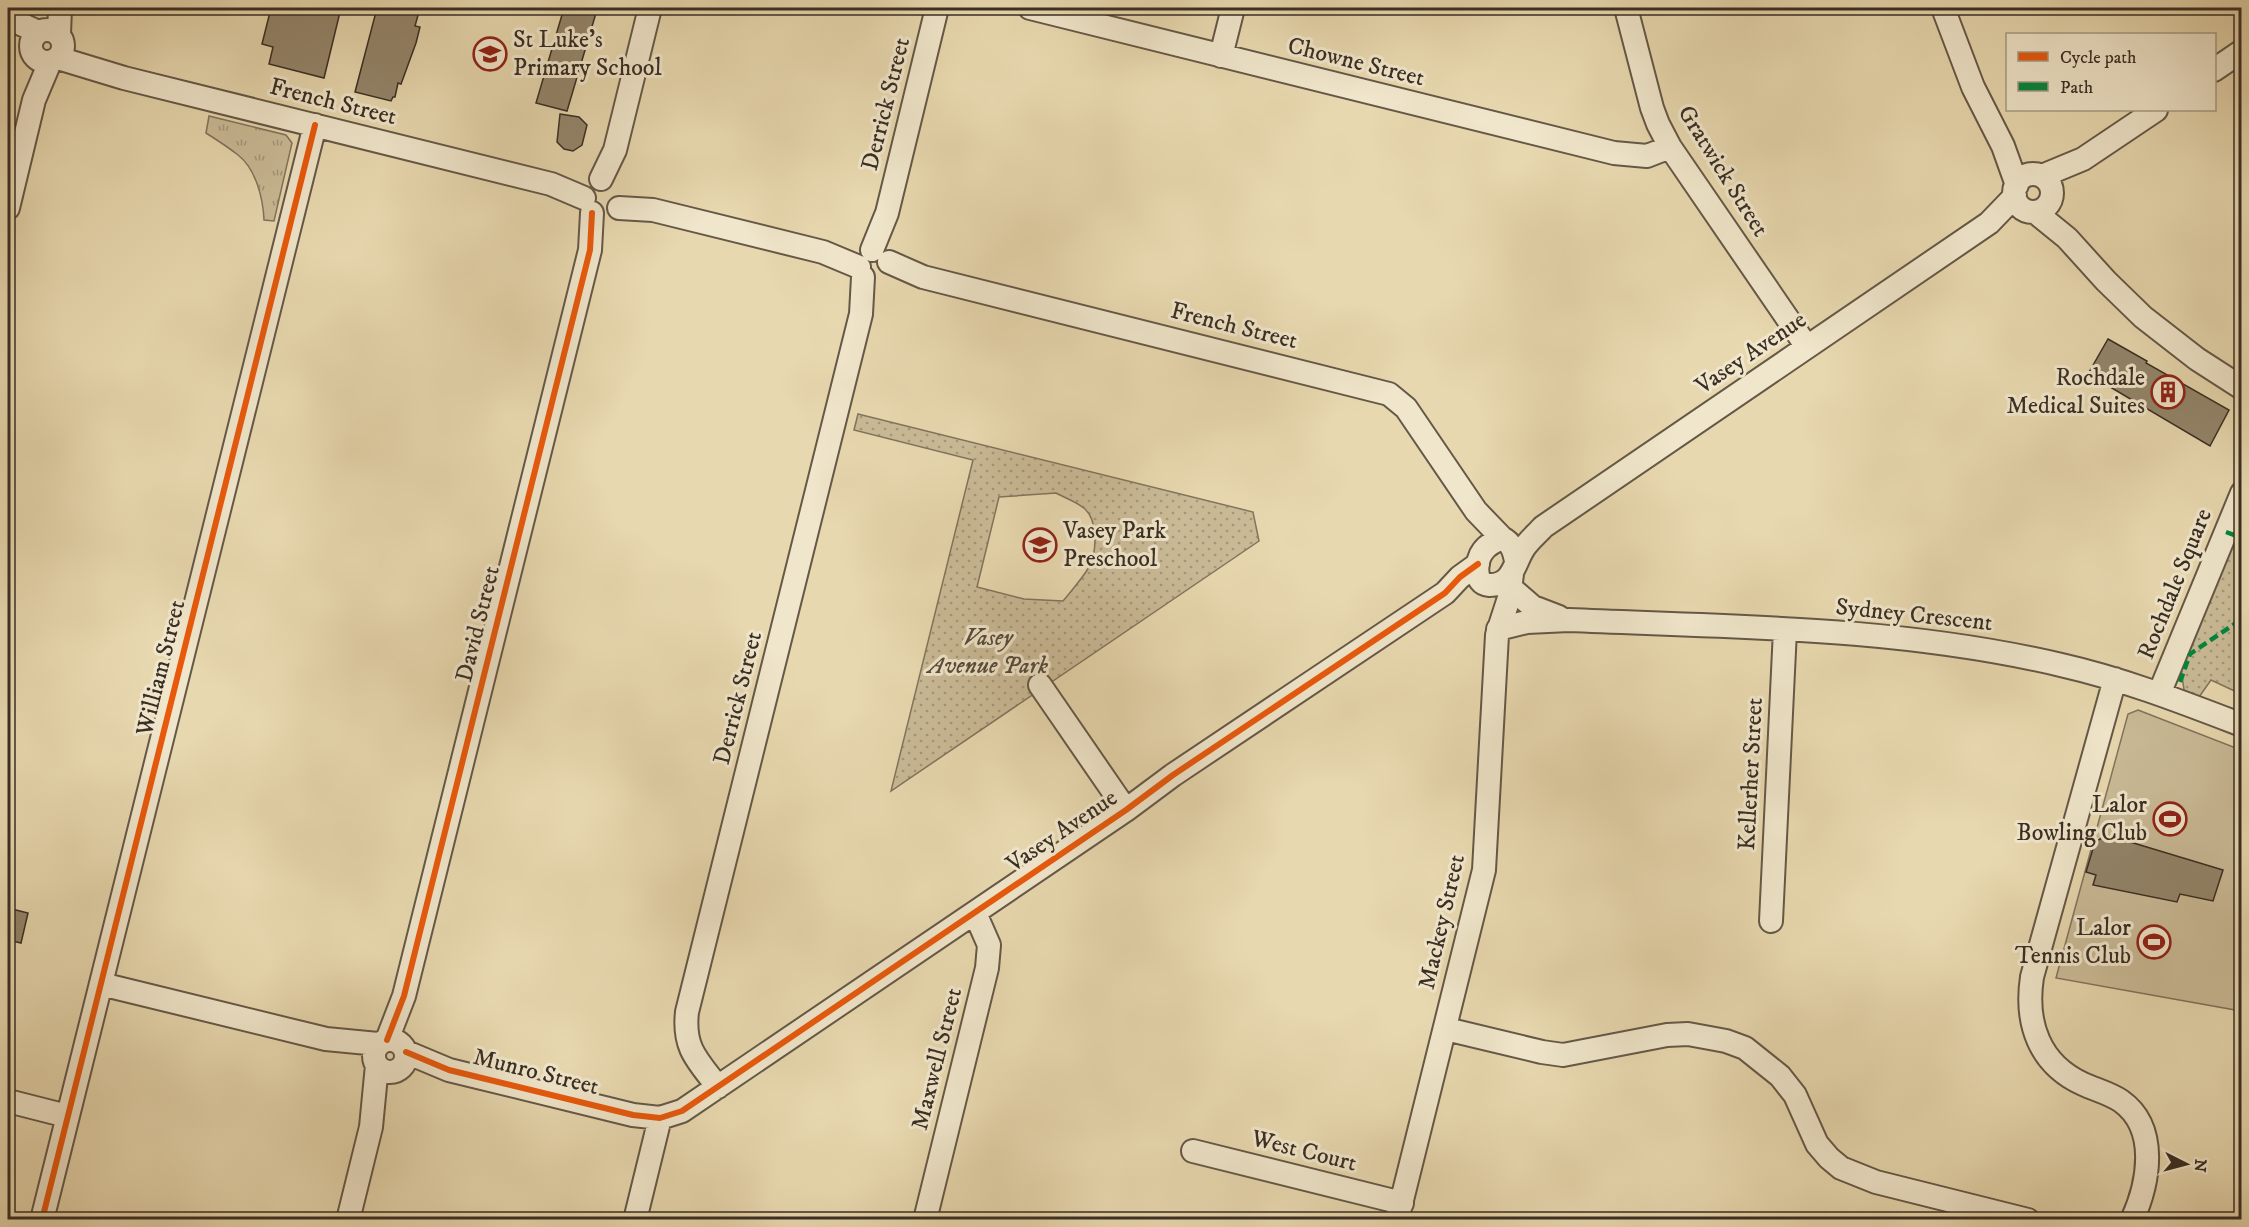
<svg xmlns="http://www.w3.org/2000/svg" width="2249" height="1227" font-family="'IM FELL DW Pica',serif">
  <defs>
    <pattern id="grass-tufts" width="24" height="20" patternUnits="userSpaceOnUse" patternTransform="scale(1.5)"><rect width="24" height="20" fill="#cabb97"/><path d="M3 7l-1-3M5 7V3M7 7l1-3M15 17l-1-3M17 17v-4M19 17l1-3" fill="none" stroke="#a5987b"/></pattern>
    <pattern id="park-dots" width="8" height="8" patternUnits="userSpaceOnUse" patternTransform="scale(1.5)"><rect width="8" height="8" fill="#cabb97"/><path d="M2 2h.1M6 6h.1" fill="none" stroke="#a5987b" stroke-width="1.8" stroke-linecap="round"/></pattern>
  </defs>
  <rect width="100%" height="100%" fill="#e8d8af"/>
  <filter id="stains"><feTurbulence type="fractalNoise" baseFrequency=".00333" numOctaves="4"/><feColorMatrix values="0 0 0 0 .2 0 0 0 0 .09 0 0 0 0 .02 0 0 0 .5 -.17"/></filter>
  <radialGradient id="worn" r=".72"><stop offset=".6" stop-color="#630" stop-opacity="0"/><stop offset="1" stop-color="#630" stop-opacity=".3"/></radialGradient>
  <path fill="url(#grass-tufts)" stroke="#82745e" stroke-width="1.5" d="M209,116L286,135L292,143L274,221L264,220C263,198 256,169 238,155C228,147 217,140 206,133Z"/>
  <path fill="url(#park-dots)" stroke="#82745e" stroke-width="1.5" fill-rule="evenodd" d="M858,414L1253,512L1259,541L891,791L973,460L854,430ZM1056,493C1065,498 1077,502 1085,509C1098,521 1097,552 1089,567C1082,579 1072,590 1063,601L1024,599L977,587L999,497Z
    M2241,514V694L2211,680L2199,697L2184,690L2181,668Z"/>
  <path fill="#cabb97" stroke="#82745e" stroke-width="1.5" d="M2138,710L2241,750V1011L2056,978L2128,714Z"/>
  <path fill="#94866c" stroke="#392e24" stroke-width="1.5" d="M271,8H341L324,78L269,64L273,47L262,44Z
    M377,8H420L415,26L420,27L416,43L401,84L398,83L395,97H393L391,101L355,92Z
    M564,8H578L596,13L567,111L536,103Z
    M560,114L579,117L587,125L582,145L573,151L564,149L557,142Z
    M2108,339L2147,361L2146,363L2229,410L2210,446L2088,374Z
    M2107,835L2223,870L2213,901L2180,894L2177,902L2093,885L2096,875L2086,872L2095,842Z
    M8,908L28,913L21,943L8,940Z"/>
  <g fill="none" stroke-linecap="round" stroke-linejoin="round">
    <g stroke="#655847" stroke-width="26">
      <path id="minor" d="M1030,8L1614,153L1647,156L1670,147
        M1626,8L1652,108L1658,124L1670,147L1807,347
        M1943,8L1973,87L2003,146L2017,185
        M8,18L38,32
        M31 46a16 16 0 1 1 32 0a16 16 0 1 1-32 0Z
        M59,34L60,8
        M1221,56L1233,8
        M58,58L124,78L551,184L584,198
        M2214,70L2242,51
        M2014 193a19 19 0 1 1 38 0a19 19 0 1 1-38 0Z
        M2042,176L2083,159L2156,110
        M601,179L615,150L650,8
        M8,208L34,100L50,62
        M619,208L653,210L823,252L859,267
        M2035,212L2067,238L2106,281L2143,317L2197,359L2242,388
        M872,250L887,213L937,8
        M889,262L923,277L1389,394L1406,408L1476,511L1502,538
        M1516,561C1514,551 1512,543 1502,538C1495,541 1488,544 1483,551C1476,560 1473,584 1489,585C1513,586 1514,563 1524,548C1529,540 1537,534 1543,527L1989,223L2015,196
        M1511,588L1533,607L1559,617
        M1498,629L1527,622L1569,620C1733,627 1900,627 2061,665C2123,679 2182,702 2242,725
        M2115,679L2032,977C2025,1023 2039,1064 2083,1084C2096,1090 2109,1093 2121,1101C2159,1128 2149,1183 2132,1220
        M1040,685L1126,810
        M2159,694L2242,493
        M1771,921L1785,630
        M101,984L326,1039L378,1044
        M1446,1029L1542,1052L1563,1055L1667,1035L1688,1034L1726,1041L1745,1048L1780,1076L1795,1095L1817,1144L1829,1158L1841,1168L1876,1182L2028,1220
        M374 1056a16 16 0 1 1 32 0a16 16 0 1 1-32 0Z
        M387,1040L404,996L590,250L592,213
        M406,1052L449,1070L633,1115L660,1118L682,1111L1126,810L1173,775L1445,593L1460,577L1478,564
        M718,1087C697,1060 683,1048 687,1012L861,314L863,277
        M8,1101L67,1116
        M1193,1151L1402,1203
        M42,1220L315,125
        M348,1220L371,1127L377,1065
        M635,1220L660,1118
        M925,1220L987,968L989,945L975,913
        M1397,1220L1484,870L1497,635L1509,598L1512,574"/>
    </g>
    <use href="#minor" stroke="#f0e6cb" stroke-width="22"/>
    <path stroke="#00873e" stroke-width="4.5" stroke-dasharray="9 4.5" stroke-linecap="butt" d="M2226,532L2242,538
      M2180,682L2190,654L2242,619"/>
    <g stroke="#f0e6cb" stroke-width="10">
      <path id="cycleway" d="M387,1040L404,996L590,250L592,213
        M406,1052L449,1070L633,1115L660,1118L682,1111L1126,810L1173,775L1445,593L1460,577L1478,564
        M42,1220L315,125"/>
    </g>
    <use href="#cycleway" stroke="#e8590c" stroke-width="6"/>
  </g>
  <defs>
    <g id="school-ring" transform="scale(1.725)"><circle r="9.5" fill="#f0e6cb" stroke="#8f2418" stroke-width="1.5"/><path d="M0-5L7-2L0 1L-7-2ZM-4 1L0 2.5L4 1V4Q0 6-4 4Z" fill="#8f2418"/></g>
    <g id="building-ring" transform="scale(1.725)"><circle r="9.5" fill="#f0e6cb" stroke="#8f2418" stroke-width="1.5"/><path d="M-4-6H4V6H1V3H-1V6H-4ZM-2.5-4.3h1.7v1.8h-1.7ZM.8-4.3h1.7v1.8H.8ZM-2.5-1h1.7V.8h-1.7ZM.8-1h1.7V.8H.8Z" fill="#8f2418"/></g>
    <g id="stadium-ring" transform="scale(1.725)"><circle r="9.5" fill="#f0e6cb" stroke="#8f2418" stroke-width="1.5"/><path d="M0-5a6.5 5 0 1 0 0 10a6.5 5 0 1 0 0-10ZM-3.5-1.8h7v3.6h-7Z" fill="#8f2418"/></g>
  </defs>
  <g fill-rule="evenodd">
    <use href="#school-ring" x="490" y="54"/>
    <use href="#building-ring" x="2168" y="392"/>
    <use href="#school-ring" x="1040" y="545"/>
    <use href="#stadium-ring" x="2170" y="819"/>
    <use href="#stadium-ring" x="2154" y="942"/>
  </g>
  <g text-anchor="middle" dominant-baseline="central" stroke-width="6" stroke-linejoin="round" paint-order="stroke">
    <g font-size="24" fill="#392e24" stroke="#f0e6cb" text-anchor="end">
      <text x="513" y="40" text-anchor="start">St Luke's<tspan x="513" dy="28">Primary School</tspan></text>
      <text x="2145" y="378">Rochdale<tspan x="2145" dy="28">Medical Suites</tspan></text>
      <text x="1063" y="531" text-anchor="start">Vasey Park<tspan x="1063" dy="28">Preschool</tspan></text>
      <text x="2147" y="805">Lalor<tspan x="2147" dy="28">Bowling Club</tspan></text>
      <text x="2131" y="928">Lalor<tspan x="2131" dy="28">Tennis Club</tspan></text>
    </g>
    <g font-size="24" fill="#392e24" stroke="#f0e6cb">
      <text transform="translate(1356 62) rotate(14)">Chowne Street</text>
      <text transform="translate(333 102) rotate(14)">French Street</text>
      <text transform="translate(886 104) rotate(-76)">Derrick Street</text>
      <text transform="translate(1723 171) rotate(58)">Gratwick Street</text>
      <text transform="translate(1234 326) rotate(14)">French Street</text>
      <text transform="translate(1751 353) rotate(-34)">Vasey Avenue</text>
      <text transform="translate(2175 584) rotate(-68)">Rochdale Square</text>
      <text transform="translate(1914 615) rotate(6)">Sydney Crescent</text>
      <text transform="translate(478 624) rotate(-76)">David Street</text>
      <text transform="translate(161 668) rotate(-76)">William Street</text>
      <text transform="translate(738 698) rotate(-76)">Derrick Street</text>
      <text transform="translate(1751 774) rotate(-87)">Kellerher Street</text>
      <text transform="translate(1062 831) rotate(-34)">Vasey Avenue</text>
      <text transform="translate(1442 922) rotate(-77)">Mackey Street</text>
      <text transform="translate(937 1059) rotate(-76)">Maxwell Street</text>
      <text transform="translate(536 1072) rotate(14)">Munro Street</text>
      <text transform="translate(1304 1151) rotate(14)">West Court</text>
    </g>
    <g font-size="24" font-style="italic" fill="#564a3b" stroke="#f0e6cb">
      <text x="988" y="638">Vasey<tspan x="988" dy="28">Avenue Park</tspan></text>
    </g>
  </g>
  <rect width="2249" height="1227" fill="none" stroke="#e8d8af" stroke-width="30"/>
  <rect x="9" y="9" width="2231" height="1209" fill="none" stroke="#392e24" stroke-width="3"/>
  <rect x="15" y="15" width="2219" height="1197" fill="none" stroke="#392e24" stroke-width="1.5"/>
  <rect x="2006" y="33" width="210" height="78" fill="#f0e6cb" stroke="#a79c88" stroke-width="1.5"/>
  <rect x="2018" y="52" width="30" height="9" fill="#e8590c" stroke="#a79c88" stroke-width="1.5"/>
  <text x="2060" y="63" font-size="18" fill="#392e24">Cycle path</text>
  <rect x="2018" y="82" width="30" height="9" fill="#00873e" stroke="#a79c88" stroke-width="1.5"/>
  <text x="2060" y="93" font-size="18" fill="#392e24">Path</text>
  <g transform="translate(2186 1164) rotate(96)" stroke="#f0e6cb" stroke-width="4.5" paint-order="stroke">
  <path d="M0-4.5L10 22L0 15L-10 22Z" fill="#392e24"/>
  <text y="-9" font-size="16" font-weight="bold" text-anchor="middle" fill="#392e24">N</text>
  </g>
  <rect width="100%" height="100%" filter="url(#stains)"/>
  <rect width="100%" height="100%" fill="url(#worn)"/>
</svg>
